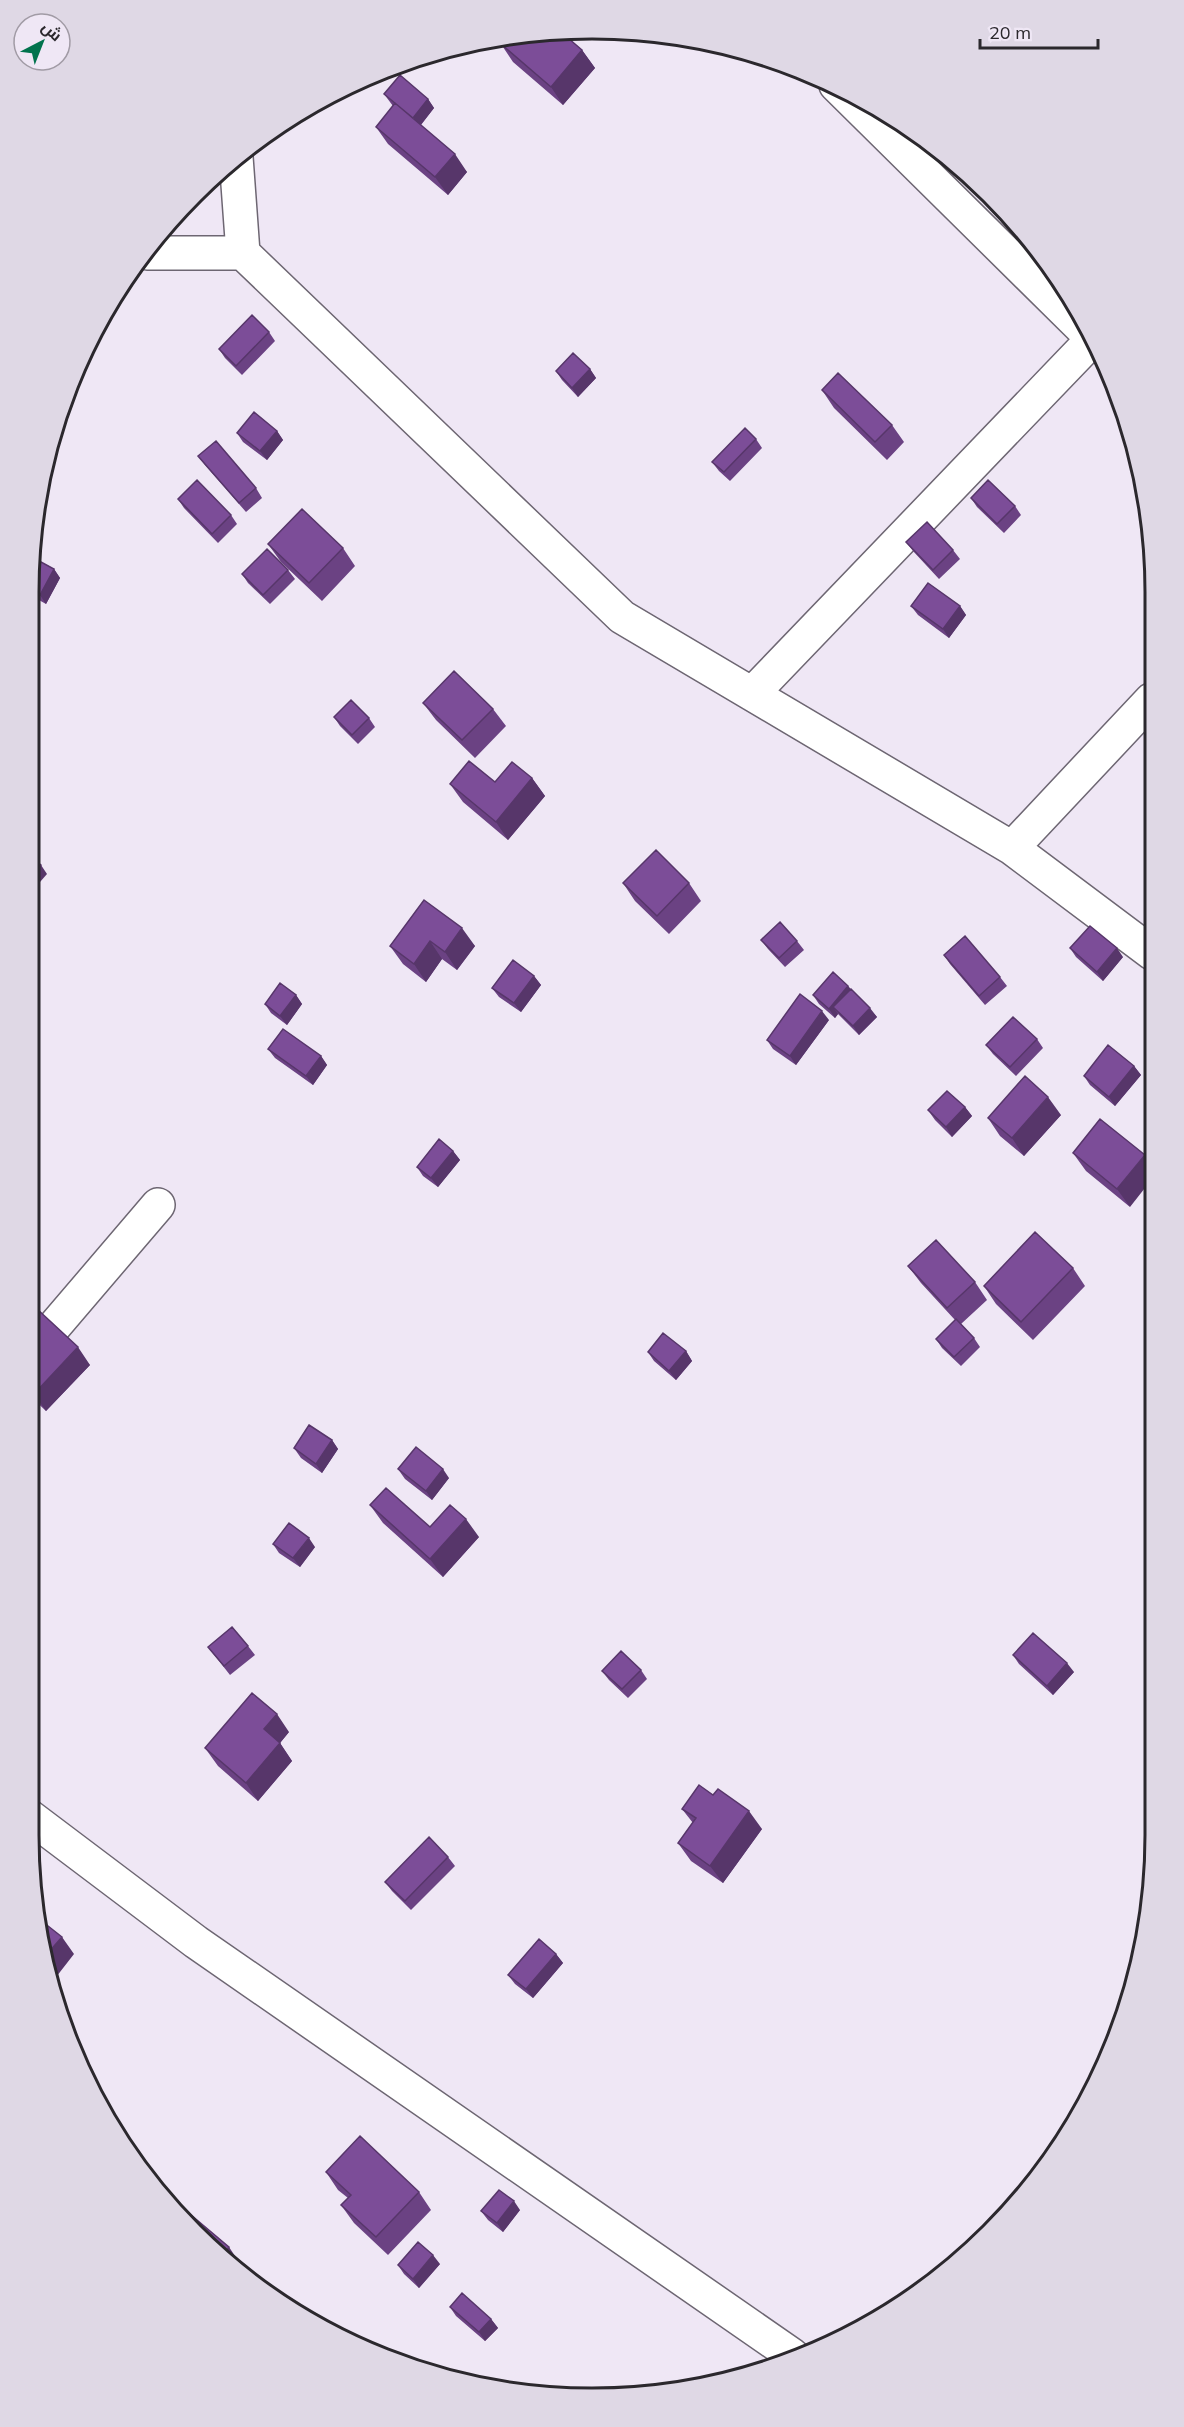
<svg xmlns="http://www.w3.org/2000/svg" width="1184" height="2427" font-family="Mulish,Cairo,sans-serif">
  <rect width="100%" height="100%" fill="#efe7f5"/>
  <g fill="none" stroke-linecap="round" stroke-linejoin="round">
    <g stroke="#6d6672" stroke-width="36">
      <path id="minor" d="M836,85L1089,335
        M236,157L243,253L622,617L1012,848L1152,953
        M144,251L147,253H243
        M752,694L1092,340
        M1012,848L1151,700
        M29,1356L158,1205
        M29,1816L196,1942L792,2355"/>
    </g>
    <use href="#minor" stroke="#fff" stroke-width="33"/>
  </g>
  <path fill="#6b4283" d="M501,44L582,50L595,68L563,105L513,62Z
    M384,94L428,99L434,108L421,125L467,172L448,195L388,144L376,127L393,106Z
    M269,332L275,341L242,375L225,358L219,349Z
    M590,369L596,378L578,397L562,380L556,371Z
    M822,390L892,425L904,442L887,460L834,408Z
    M277,431L283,440L267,460L243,442L237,433Z
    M756,439L762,448L730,481L719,471L712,462Z
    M198,456L256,488L262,498L246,512L205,465Z
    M971,498L1015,506L1021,515L1004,533L977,507Z
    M178,499L231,515L237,524L218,543L184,508Z
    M906,542L953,550L960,559L939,579L913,551Z
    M268,544L343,548L355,566L322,601L281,562Z
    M30,556L54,569L60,578L46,604L30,595Z
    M288,570L295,579L270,604L248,583L242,574Z
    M911,606H960L966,615L949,638L918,615Z
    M423,703L493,709L506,726L475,758L436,720Z
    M334,717L369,718L375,727L358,744L340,726Z
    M532,778L545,796L508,840L463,802L450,784L495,782Z
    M623,883H689L701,901L669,934L635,901Z
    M424,900L475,946L457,970L442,959L426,982L403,964L390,946Z
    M761,940L797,941L804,950L785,967L768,949Z
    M1070,948L1123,957L1103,981L1076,957Z
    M944,955L1000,977L1007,986L985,1005L950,964Z
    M534,976L541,985L521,1012L499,997L492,988Z
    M848,986L877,1017L859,1035L838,1014L835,1018L819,1004L813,995Z
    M296,995L302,1004L287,1025L271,1013L265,1004Z
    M829,1020L796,1065L773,1049L767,1040Z
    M1037,1039L1043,1048L1016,1076L993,1054L986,1045Z
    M268,1049L321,1056L327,1065L313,1085L275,1058Z
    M1134,1066L1141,1075L1115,1106L1090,1085L1084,1076Z
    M965,1107L972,1116L952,1137L935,1120L928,1110Z
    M1061,1115L1024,1156L1000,1136L988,1118Z
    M1100,1119L1130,1207L1086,1171L1073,1153Z
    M453,1151L460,1160L438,1187L423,1176L417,1167Z
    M908,1266L975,1282L987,1300L961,1324L974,1338L980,1347L961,1366L942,1348L936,1339L955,1320L921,1283Z
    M1073,1268L1085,1286L1033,1340L996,1304L984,1286Z
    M29,1316L90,1365L46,1411L29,1395Z
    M686,1351L692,1361L676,1380L654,1361L648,1352Z
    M332,1440L338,1449L322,1473L301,1458L294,1448Z
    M398,1469L449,1478L432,1500L405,1479Z
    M370,1505L430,1527L479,1537L443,1577L383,1523Z
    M273,1544L315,1547L300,1567L279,1553Z
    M248,1646L255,1655L230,1675L208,1647Z
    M1013,1655L1074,1672L1053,1695L1019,1664Z
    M641,1670L647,1679L628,1698L609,1680L602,1671Z
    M289,1732L280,1743L292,1761L258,1801L218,1766L205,1748Z
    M682,1809L762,1829L723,1883L691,1861L678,1843L693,1823Z
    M448,1857L455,1866L411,1910L392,1891L385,1882Z
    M556,1954L563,1963L533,1998L515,1984L508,1975Z
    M326,2172L419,2192L431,2210L388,2255L354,2223L341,2205L348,2198L338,2190Z
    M520,2210L503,2232L488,2220L481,2211Z
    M440,2264L419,2288L404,2274L398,2265Z
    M450,2307L491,2319L498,2328L485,2341L456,2316Z"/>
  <path fill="#57366a" d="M582,50L595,68L563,105L551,87Z
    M428,99L434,108L419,127L412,118Z
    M455,154L467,172L448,195L435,177Z
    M590,369L596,378L578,397L572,388Z
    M277,431L283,440L267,460L260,451Z
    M54,569L60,578L46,604L40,595Z
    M960,606L966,615L949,638L943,629Z
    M532,778L545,796L508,840L496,822Z
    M32,810L39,820L29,831V814Z
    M41,865L47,874L33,890L29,885V879Z
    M462,928L475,946L457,970L445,952Z
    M430,941L442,959L426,982L414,964Z
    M1117,948L1123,957L1103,981L1097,972Z
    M534,976L541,985L521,1012L514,1003Z
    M848,986L855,995L833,1007L838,1014L835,1018L829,1009Z
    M296,995L302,1004L287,1025L280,1016Z
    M870,1008L877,1017L859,1035L853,1026Z
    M822,1011L829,1020L796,1065L790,1056Z
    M321,1056L327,1065L313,1085L306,1076Z
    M1134,1066L1141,1075L1115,1106L1109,1097Z
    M1048,1097L1061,1115L1024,1156L1012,1138Z
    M965,1107L972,1116L952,1137L946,1127Z
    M453,1151L460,1160L438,1187L431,1178Z
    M1145,1155L1152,1166V1179L1130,1207L1117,1189Z
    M78,1347L90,1365L46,1411L34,1394Z
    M686,1351L692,1361L676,1380L669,1371Z
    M332,1440L338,1449L322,1473L316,1464Z
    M443,1469L449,1478L432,1500L426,1491Z
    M466,1519L479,1537L443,1577L430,1559Z
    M309,1538L315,1547L300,1567L293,1558Z
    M1067,1663L1074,1672L1053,1695L1047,1686Z
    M277,1714L289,1732L280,1743L292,1761L258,1801L246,1783L264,1729Z
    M749,1811L762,1829L723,1883L710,1866Z
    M62,1937L74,1954L53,1981L48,1953Z
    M556,1954L563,1963L533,1998L526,1989Z
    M514,2201L520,2210L503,2232L497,2223Z
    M229,2247L241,2265L237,2270L220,2258Z
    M433,2255L440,2264L419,2288L413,2279Z
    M491,2319L498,2328L485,2341L479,2332Z"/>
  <path fill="#7c4d98" stroke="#57366a" stroke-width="1.5" d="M561,32L582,50L551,87L501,44L508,36L518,33Z
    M400,75L428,99L413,118L384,94Z
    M395,103L455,154L435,177L376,127Z
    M252,315L269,332L236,366L219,349Z
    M573,353L590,369L572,388L556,371Z
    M838,373L892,425L875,442L822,390Z
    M254,412L277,431L260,451L237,433Z
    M745,428L756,439L724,472L712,462Z
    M216,441L256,488L239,503L198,456Z
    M197,480L231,515L212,534L178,499Z
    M988,480L1015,506L997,524L971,498Z
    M302,509L343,548L309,583L268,544Z
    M927,522L953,550L933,570L906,542Z
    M267,549L288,570L263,595L242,574Z
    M30,556L54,569L40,595L30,590Z
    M928,583L960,606L943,629L911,606Z
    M454,671L493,709L462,740L423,703Z
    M351,700L369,718L352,735L334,717Z
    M469,761L495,782L512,762L532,778L496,822L450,784Z
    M656,850L689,883L657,916L623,883Z
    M29,855L41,865L29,879Z
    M424,900L462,928L445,952L430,941L414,964L390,946Z
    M780,922L797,941L779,958L761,940Z
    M1090,926L1117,948L1097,972L1070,948Z
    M965,936L1000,977L979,996L944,955Z
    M513,960L534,976L514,1003L492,988Z
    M833,972L848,986L829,1009L813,995Z
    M280,983L296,995L280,1016L265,1004Z
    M851,989L870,1008L853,1026L833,1007Z
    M800,994L822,1011L790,1056L767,1040Z
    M1013,1017L1037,1039L1010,1067L986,1045Z
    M283,1029L321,1056L306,1076L268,1049Z
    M1108,1045L1134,1066L1109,1097L1084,1076Z
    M1025,1076L1048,1097L1012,1138L988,1118Z
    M947,1091L965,1107L946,1127L928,1110Z
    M1100,1119L1145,1155L1117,1189L1073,1153Z
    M439,1139L453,1151L431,1178L417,1167Z
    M1035,1232L1073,1268L1021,1322L984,1286Z
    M936,1240L975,1282L947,1308L908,1266Z
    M36,1308L78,1347L34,1394L29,1389V1316Z
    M956,1319L974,1338L954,1357L936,1339Z
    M663,1333L686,1351L669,1371L648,1352Z
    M309,1425L332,1440L316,1464L294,1448Z
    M416,1447L443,1469L426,1491L398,1469Z
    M386,1488L430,1527L450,1505L466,1519L430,1559L370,1505Z
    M289,1523L309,1538L293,1558L273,1544Z
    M232,1627L248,1646L224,1666L208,1647Z
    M1033,1633L1067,1663L1047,1686L1013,1655Z
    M621,1651L641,1670L622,1689L602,1671Z
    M252,1693L277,1714L264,1729L280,1743L246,1783L205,1748Z
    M699,1785L713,1795L718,1789L749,1811L710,1866L678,1843L696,1818L682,1809Z
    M429,1837L448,1857L405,1901L385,1882Z
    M43,1922L62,1937L48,1953Z
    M539,1939L556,1954L526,1989L508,1975Z
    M360,2136L419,2192L376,2237L341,2205L351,2195L326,2172Z
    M499,2190L514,2201L497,2223L481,2211Z
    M178,2204L229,2247L220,2258L174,2209Z
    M418,2242L433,2255L413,2279L398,2265Z
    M462,2293L491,2319L479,2332L450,2307Z"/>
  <path d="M0 0H1184V2427H0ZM592 39H592A553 553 0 0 1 1145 592V1835A553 553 0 0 1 592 2388H592A553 553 0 0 1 39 1835V592A553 553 0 0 1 592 39Z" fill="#dfd8e5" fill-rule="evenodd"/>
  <path fill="none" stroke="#2b282d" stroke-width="3" d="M592 39H592A553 553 0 0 1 1145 592V1835A553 553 0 0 1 592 2388H592A553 553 0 0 1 39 1835V592A553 553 0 0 1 592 39Z"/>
  <g transform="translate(42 42) rotate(42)"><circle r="28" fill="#efe7f5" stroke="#a19ba5" stroke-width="1.5"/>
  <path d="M0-4.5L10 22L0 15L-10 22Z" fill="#01734d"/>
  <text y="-9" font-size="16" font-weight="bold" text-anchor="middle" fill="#2b282d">ش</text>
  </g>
  <path d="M980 39v9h118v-9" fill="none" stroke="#2b282d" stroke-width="3"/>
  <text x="989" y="39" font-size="18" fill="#2b282d" stroke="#efe7f5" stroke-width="4.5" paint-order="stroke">20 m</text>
</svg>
